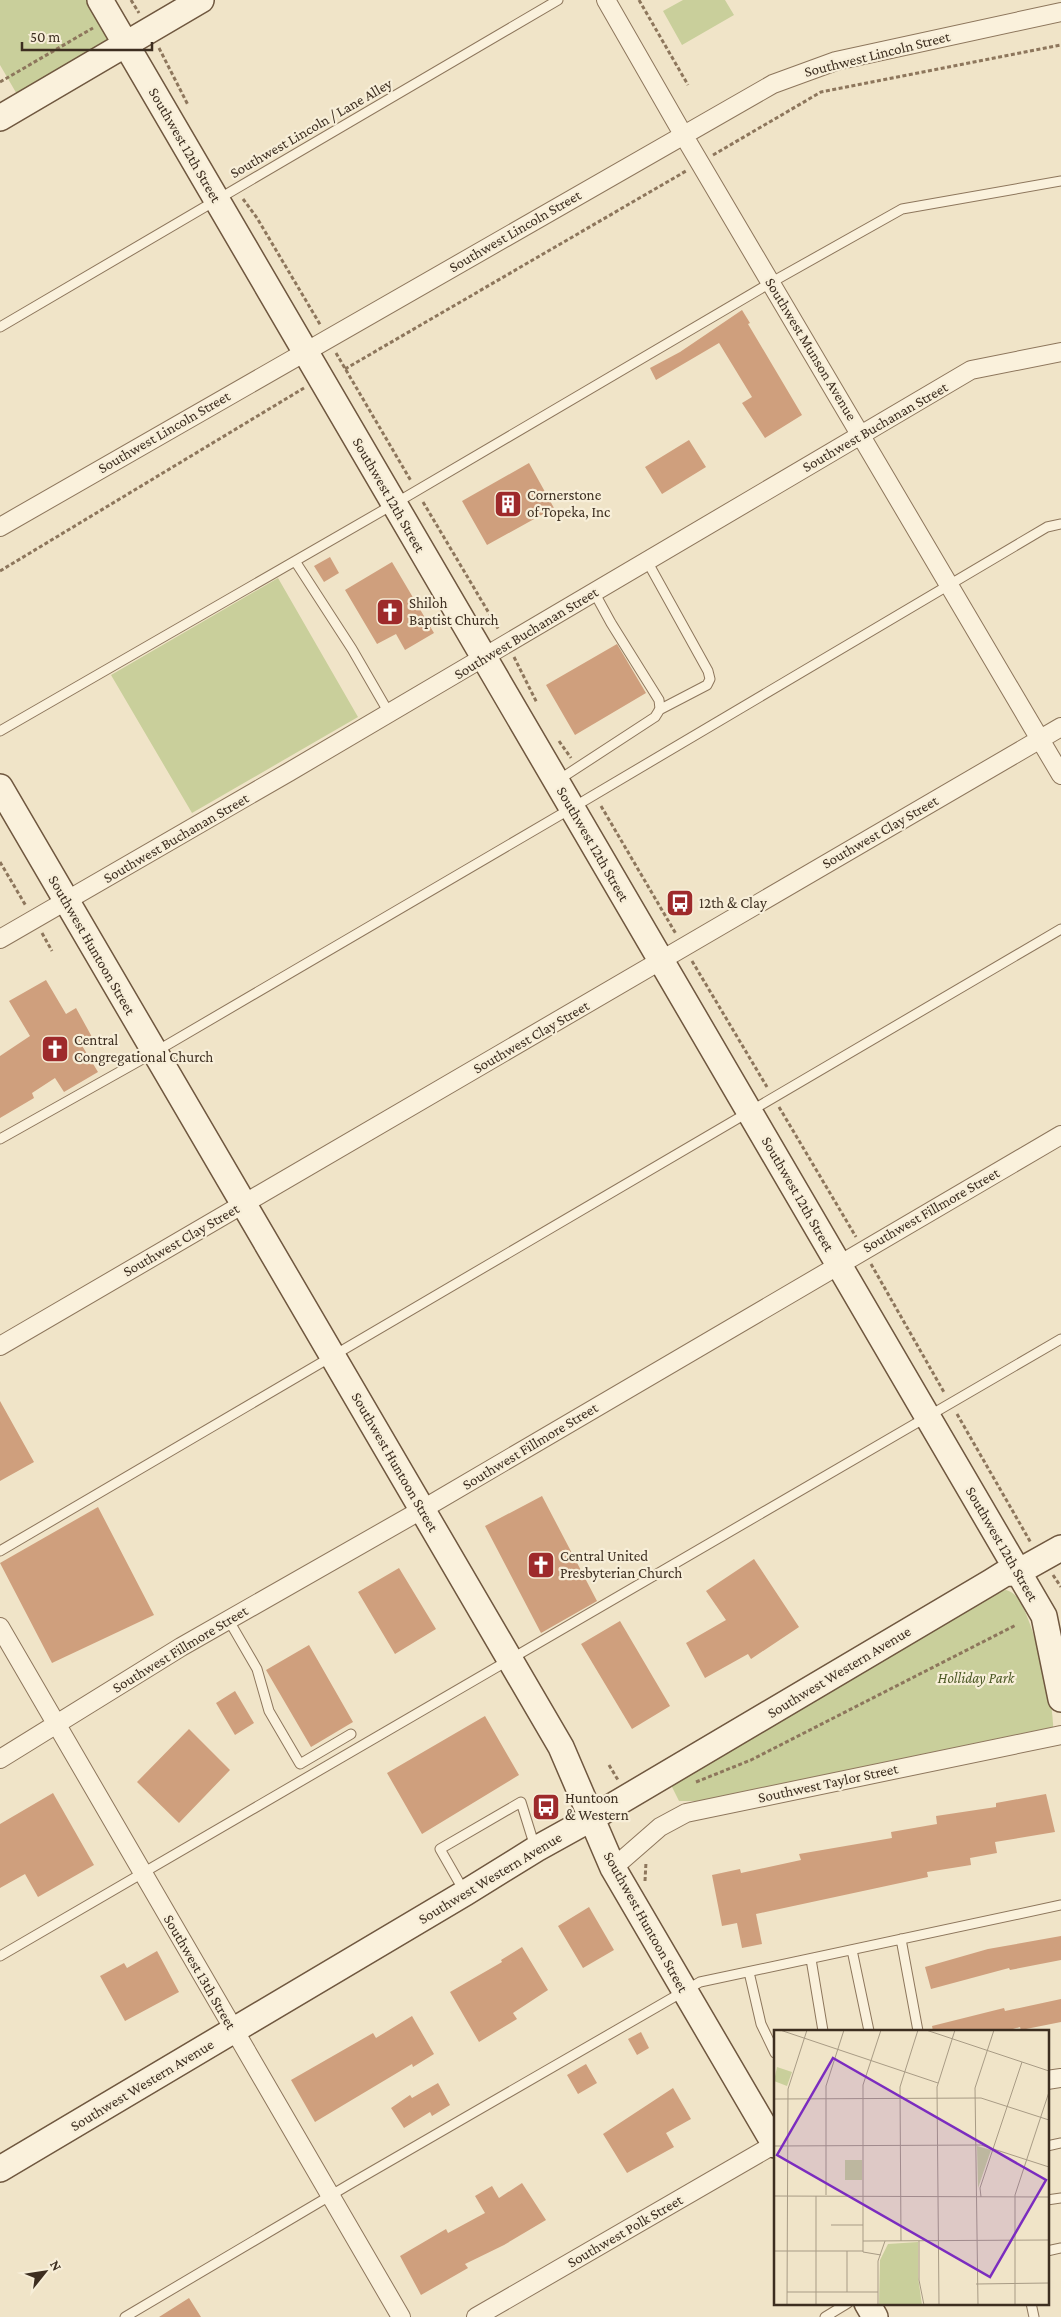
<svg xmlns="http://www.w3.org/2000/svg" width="1061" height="2317" font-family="'Crimson Pro',serif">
  <rect width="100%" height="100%" fill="#f0e4c8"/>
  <path fill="#c9cf9b" d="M0,0H87L107,33L108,42L18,96L0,65Z
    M683,0H725L734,15L682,45L663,11Z
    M278,578L358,717L192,813L111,675Z
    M1006,1590C1010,1591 1013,1593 1016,1596C1031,1611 1055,1705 1053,1727L698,1801H679L671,1785L997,1592Z"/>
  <path fill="#cf9f7d" d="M742,310L750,323L748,324L802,415L765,438L742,403L752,397L719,343L656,380L650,368L680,352Z
    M689,440L706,467L662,494L645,467Z
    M529,463L554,508L487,545L462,501Z
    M330,557L339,573L324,582L314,566Z
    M392,562L434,633L405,650L396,634L377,644L345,590Z
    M617,644L646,693L575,735L546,685Z
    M46,980L66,1014L76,1008L92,1037L81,1044L98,1072L64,1092L55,1078L32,1093L34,1098L0,1118V1056L30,1036L9,1001Z
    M0,1401L34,1462L0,1481Z
    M542,1496L597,1601L541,1633L485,1526Z
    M98,1507L154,1615L52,1663L0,1563Z
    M754,1559L799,1627L751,1659L748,1654L705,1678L686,1643L726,1620L706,1591Z
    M399,1568L436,1629L395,1654L358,1592Z
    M620,1621L670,1706L632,1729L581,1644Z
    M309,1645L353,1722L311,1747L266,1670Z
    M235,1691L254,1723L235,1735L216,1703Z
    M485,1716L519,1775L422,1834L387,1773Z
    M189,1729L230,1770L179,1823L137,1782Z
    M53,1793L94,1865L38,1897L25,1874L0,1888V1824Z
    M1046,1794L1055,1832L995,1842L997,1853L970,1858L971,1865L927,1872L928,1877L756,1914L762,1944L742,1948L737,1923L722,1926L712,1875L740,1869L741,1873L801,1860L799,1854L892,1838L891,1832L937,1824L936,1816L996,1807V1803Z
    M589,1907L614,1950L583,1968L558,1926Z
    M1061,1936V1960L1010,1970L1009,1968L931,1989L925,1967L988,1949Z
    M522,1947L548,1990L513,2013L517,2019L479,2042L450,1992L502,1962L501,1960Z
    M157,1951L179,1992L125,2021L100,1976L124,1963L127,1968Z
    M1061,1999V2022L1021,2030L1020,2027L1006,2031H933L932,2026L1004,2008L1005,2011Z
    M412,2016L434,2054L413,2067L412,2064L315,2122L291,2080L373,2033L376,2038Z
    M641,2032L649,2048L637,2055L628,2039Z
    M586,2064L597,2083L578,2094L567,2075Z
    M438,2083L450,2105L432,2116L430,2112L404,2128L391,2108L410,2095L412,2098Z
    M673,2088L691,2119L666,2133L674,2147L627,2173L603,2134Z
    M522,2183L546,2220L504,2245L465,2264L468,2268L421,2295L400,2256L446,2229L448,2233L485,2213L475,2196L492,2186L499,2198Z
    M189,2298L201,2317H159Z"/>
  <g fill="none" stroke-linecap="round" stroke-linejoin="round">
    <g stroke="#8d765c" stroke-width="11">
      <path id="lane" d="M0,327L558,0
        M295,561L352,649L389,713
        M647,561L708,671L710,679L707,685L659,710
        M0,731L394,504L772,282L902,209L1061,181
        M557,781L655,717L660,709L659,700L611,623L594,592
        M0,1139L155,1052L572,808L1047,527L1061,524
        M0,1551L1061,929
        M228,1619L257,1669L269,1711L300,1764L351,1734
        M464,1891L440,1849L521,1802L535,1847
        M901,1939L918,2031
        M852,1950L869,2031
        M0,1956L1061,1339
        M811,1959L823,2031
        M749,1972L761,2024L775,2053
        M1047,2146L1061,2143
        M1047,2200L1061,2198
        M1047,2251L1061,2248
        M1031,2303L1034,2317
        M125,2317L350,2184L700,1982L1061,1905
        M825,2317L848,2303"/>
    </g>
    <g stroke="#8d765c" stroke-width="20">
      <path id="street" d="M606,0L684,136L1061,775
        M0,527L773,84L836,61L1061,12
        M0,939L289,772L971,370L1061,352
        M0,1346L1061,727
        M0,1627L401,2317
        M0,1759L181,1647L423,1509L1061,1135
        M613,1868L660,1827L686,1813L1061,1735
        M1047,2080L1061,2078
        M476,2317L775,2144"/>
    </g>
    <g stroke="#6f573f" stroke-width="28">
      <path id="secondary" d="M100,0L1044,1616L1061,1699
        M0,118L201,0
        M0,787L561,1747L613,1868L775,2145
        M0,2169L465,1893L536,1849L592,1818L991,1582L1004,1574L1018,1572L1061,1548
        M867,2303L875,2317"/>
    </g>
    <path stroke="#8d765c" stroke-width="3" stroke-dasharray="4 2.5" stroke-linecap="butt" d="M131,0L139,13
      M639,0L688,85
      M159,48L188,105
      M0,82L93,28
      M713,155L821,92L1061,45
      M243,199L257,218L321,326
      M336,353L411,481
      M345,369L686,171
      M423,502L499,630
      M0,571L304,388
      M514,657L537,703
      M559,741L571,758
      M601,806L676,934
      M0,862L26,906
      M42,933L52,951
      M692,961L767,1087
      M779,1107L856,1237
      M871,1264L945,1394
      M957,1414L1031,1543
      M1053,1575L1061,1587
      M609,1765L618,1780
      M696,1782L751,1760L1016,1625
      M645,1881L646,1862"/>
    <use href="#lane" stroke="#faf1dc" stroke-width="9"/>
    <use href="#street" stroke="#faf1dc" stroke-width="18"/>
    <use href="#secondary" stroke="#faf1dc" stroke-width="25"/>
  </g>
  <defs>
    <g id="building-square" transform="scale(1.4375)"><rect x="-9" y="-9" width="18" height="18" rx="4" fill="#9e2a2b" stroke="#f7eed8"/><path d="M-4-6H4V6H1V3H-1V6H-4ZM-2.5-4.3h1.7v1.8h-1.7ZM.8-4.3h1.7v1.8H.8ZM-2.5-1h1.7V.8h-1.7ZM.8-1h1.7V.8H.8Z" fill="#fff"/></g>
    <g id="church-square" transform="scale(1.4375)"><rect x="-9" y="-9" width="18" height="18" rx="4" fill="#9e2a2b" stroke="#f7eed8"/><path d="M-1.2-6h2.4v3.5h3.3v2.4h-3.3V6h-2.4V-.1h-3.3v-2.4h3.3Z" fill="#fff"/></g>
    <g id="bus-square" transform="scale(1.4375)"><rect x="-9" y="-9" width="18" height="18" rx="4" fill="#9e2a2b" stroke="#f7eed8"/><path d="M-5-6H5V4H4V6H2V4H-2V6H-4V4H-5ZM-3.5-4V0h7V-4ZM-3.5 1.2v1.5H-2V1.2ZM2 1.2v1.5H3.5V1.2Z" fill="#fff"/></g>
  </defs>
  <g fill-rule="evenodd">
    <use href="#building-square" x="508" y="504"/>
    <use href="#church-square" x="390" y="612"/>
    <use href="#bus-square" x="680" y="903"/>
    <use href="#church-square" x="55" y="1049"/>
    <use href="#church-square" x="541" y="1565"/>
    <use href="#bus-square" x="546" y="1807"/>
  </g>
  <g text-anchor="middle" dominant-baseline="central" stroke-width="4.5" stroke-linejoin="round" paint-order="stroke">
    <g font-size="15" fill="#3d2e20" stroke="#f7eed8">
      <text transform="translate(877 54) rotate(-14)">Southwest Lincoln Street</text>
      <text transform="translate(311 128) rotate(-30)">Southwest Lincoln / Lane Alley</text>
      <text transform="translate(185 145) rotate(60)">Southwest 12th Street</text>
      <text transform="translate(515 231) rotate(-30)">Southwest Lincoln Street</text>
      <text transform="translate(811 349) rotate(59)">Southwest Munson Avenue</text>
      <text transform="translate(875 427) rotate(-30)">Southwest Buchanan Street</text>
      <text transform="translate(164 432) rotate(-30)">Southwest Lincoln Street</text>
      <text transform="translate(389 495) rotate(60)">Southwest 12th Street</text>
      <text transform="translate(526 633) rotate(-31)">Southwest Buchanan Street</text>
      <text transform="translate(880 832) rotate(-30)">Southwest Clay Street</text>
      <text transform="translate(176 838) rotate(-30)">Southwest Buchanan Street</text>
      <text transform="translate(593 844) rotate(60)">Southwest 12th Street</text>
      <text transform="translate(92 945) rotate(60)">Southwest Huntoon Street</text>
      <text transform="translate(531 1037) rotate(-30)">Southwest Clay Street</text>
      <text transform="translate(798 1194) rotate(60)">Southwest 12th Street</text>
      <text transform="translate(931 1210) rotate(-30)">Southwest Fillmore Street</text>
      <text transform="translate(181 1240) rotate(-30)">Southwest Clay Street</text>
      <text transform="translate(530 1446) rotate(-31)">Southwest Fillmore Street</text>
      <text transform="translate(395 1462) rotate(60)">Southwest Huntoon Street</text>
      <text transform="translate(1002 1544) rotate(60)">Southwest 12th Street</text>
      <text transform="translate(180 1649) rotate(-31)">Southwest Fillmore Street</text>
      <text transform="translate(839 1672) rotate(-31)">Southwest Western Avenue</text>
      <text transform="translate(828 1783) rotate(-12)">Southwest Taylor Street</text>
      <text transform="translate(490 1878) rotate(-31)">Southwest Western Avenue</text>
      <text transform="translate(646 1922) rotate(61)">Southwest Huntoon Street</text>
      <text transform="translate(200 1972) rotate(60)">Southwest 13th Street</text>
      <text transform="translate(142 2085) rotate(-31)">Southwest Western Avenue</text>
      <text transform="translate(625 2231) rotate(-30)">Southwest Polk Street</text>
    </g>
    <g font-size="15" fill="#3d2e20" stroke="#f7eed8" text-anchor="start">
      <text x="527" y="495">Cornerstone<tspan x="527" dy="17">of Topeka, Inc</tspan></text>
      <text x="409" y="603">Shiloh<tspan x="409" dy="17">Baptist Church</tspan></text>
      <text x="699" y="903">12th &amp; Clay</text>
      <text x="74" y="1040">Central<tspan x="74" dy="17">Congregational Church</tspan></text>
      <text x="560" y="1556">Central United<tspan x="560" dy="17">Presbyterian Church</tspan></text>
      <text x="565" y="1798">Huntoon<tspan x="565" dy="17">&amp; Western</tspan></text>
    </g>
    <g font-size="15" font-style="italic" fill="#4d5a26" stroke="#f7eed8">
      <text x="976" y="1678">Holliday Park</text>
    </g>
  </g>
  <g transform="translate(774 2030)">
    <rect width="275" height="275" fill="#f0e4c8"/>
    <path d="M3,37L18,42L13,56L0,51ZM203,116L217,120L204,158ZM71,130H88V150H71ZM144,212V247L148,275H105L106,230L114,214Z" fill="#c9cf9b"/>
    <path fill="none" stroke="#a89b85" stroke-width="1" d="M6,0L164,53M107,0L89,55V222L107,225M152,0L275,41M0,69L207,68L275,90M0,116L207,115L275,137M52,165V56L70,0M0,166L275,167M42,166V275M207,167L206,158L248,32M57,195H89M89,211L275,210M127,211L126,57L144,0M145,211V250L150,275M0,221H89M73,221V262M202,254L275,253M13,262H104M13,275L14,59L33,0M104,275V231L111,211M165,275L163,57L181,0M204,275L201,58L220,0M241,275V165L275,62"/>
    <path fill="#7b2cbf" fill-opacity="0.15" stroke="#7b2cbf" stroke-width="2.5" d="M59,28L272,150L216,247L3,125Z"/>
    <rect width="275" height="275" fill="none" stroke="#3d2e20" stroke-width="2.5"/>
  </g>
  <g transform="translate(45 2272) rotate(60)" stroke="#f7eed8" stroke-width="4" paint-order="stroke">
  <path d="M0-4L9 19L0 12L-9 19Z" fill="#3d2e20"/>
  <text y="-8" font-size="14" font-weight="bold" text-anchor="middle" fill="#3d2e20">N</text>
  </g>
  <path d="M22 42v8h130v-8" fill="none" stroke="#3d2e20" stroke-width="2.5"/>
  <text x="30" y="42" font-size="15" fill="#3d2e20" stroke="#f7eed8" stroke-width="4" paint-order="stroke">50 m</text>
</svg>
